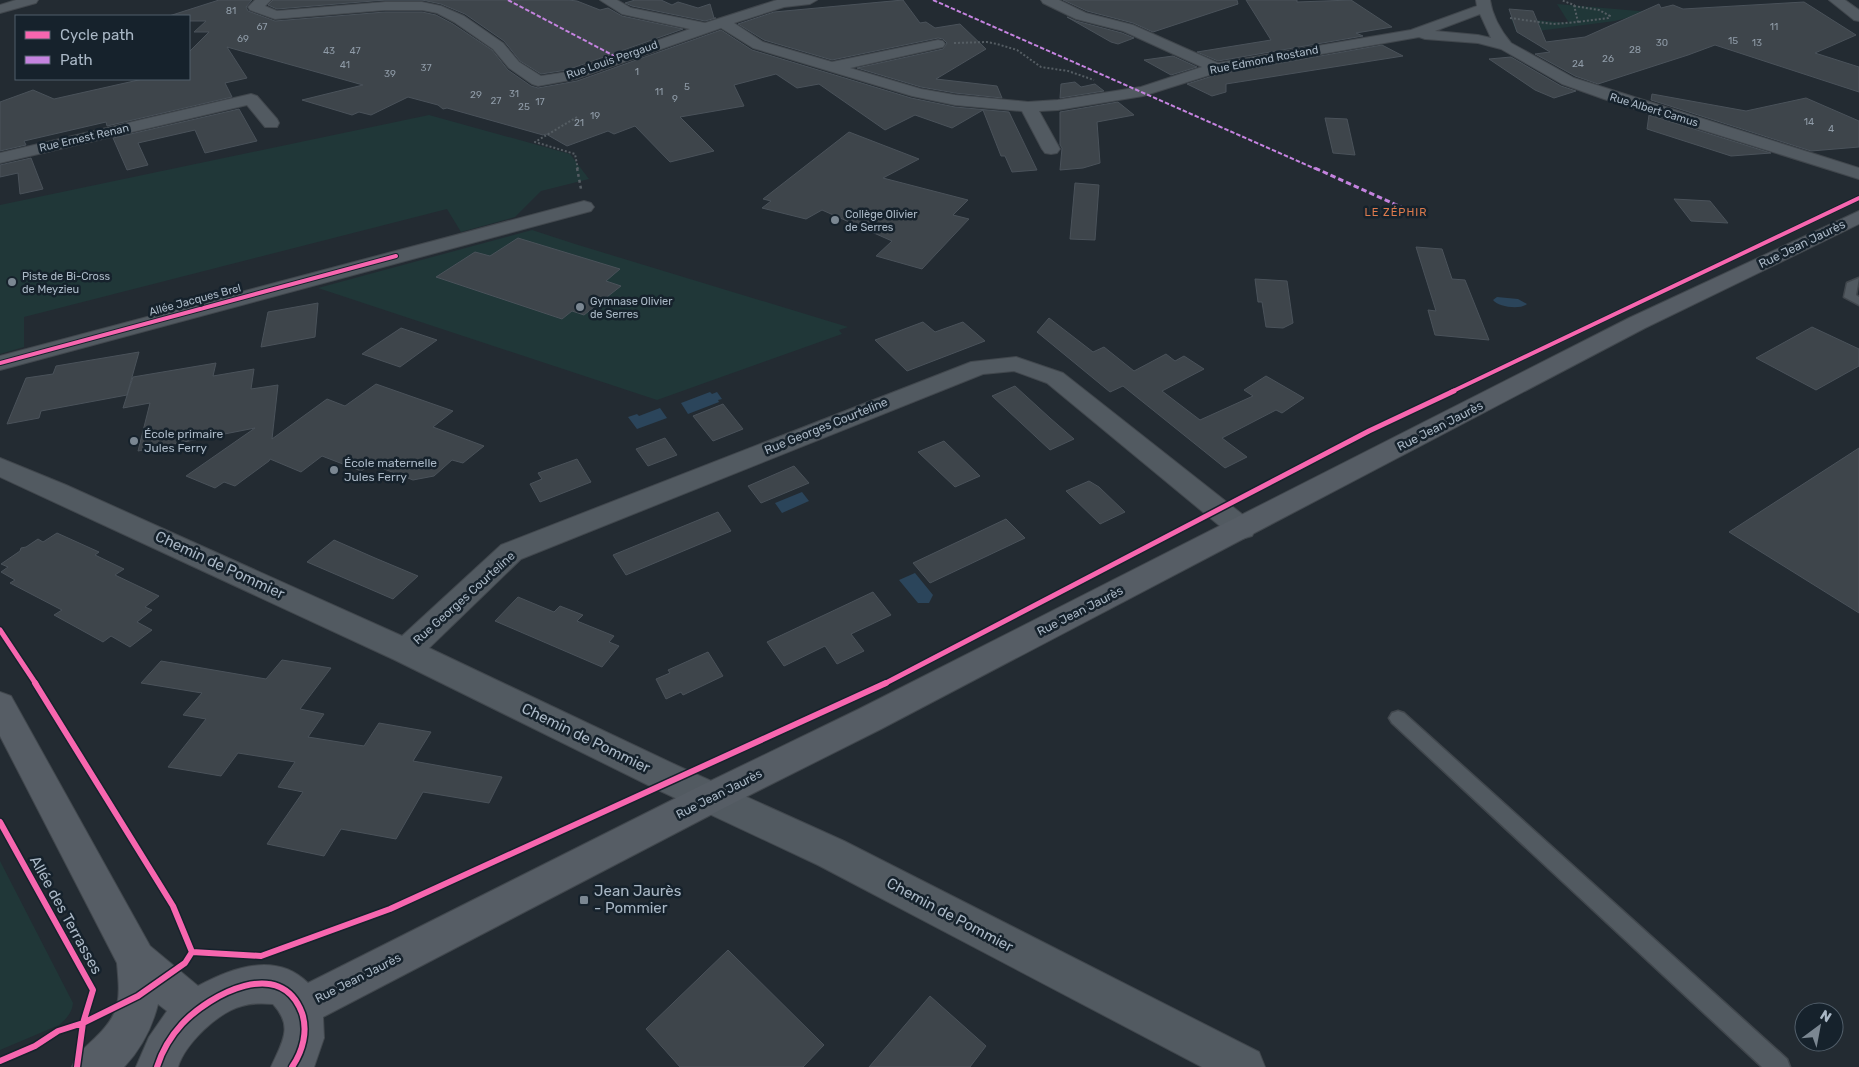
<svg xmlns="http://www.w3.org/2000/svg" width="1859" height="1067" font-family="Rubik,sans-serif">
  <rect width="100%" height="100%" fill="#232b32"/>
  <path fill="#203738" d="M1557,4L1650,12L1615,21L1530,32L1516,31L1511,18L1569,23Z
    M429,115L570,154L589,179L541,191L515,217L461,232L447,209L24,317V347L0,354V205Z
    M532,230L575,244L848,327L839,330L842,334L657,400L318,288Z
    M0,861L73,1003C72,1013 67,1018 59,1025L0,1050Z"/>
  <path fill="#2b455b" d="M1497,297L1518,299L1527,304C1520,310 1498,307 1493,300Z
    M710,392L712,394L717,392L722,399L718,400L719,402L688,414L681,403Z
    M660,408L667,418L637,429L628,417L637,414L639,416Z
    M802,492L809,501L782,513L775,503Z
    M915,573L933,595L929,603H918L899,580Z"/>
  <path fill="#3e454b" stroke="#4a525a" d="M219,0H252L246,7L248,11L275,21L385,12H422L436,15L453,24L492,50L508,70L531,86L538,88L577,81L721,30L752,50L911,98L955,107L1009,112L1037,170L1012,172L1005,156H1001L983,110L952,128L915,115L885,130L819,84L797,88L776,74L734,85L744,106L680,117L714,151L670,162L635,126L614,134L608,131L567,146L546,134L543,135L447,108L443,109L438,105L408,97L371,115L359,112L352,115L302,100L363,85L227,47L247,78L225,83L232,97L107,126L106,122L24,141L26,145L0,151V102L33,90L54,99L143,79H189V52L209,32H194L206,21H189V16H169Z
    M273,0H568L577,1L600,10L608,8L622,16L683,29L567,70L541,74L520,61L504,41L465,14L441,4L422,0H385L277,9L268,5Z
    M635,0H661L672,5L678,2L698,8L710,4L714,18H716L705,21L632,6L625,3Z
    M903,0L920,23L926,22L935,28L960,24L986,49L936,79L997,86L1002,98L955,93L921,87L857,68L943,49L947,43L943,39L938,38L832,60L764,40L738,24L774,12Z
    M1063,0H1237L1238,4L1153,32L1133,23L1087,11Z
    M1246,0H1297V2L1351,0L1392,27L1356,33L1363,36L1218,61L1197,52L1271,40Z
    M1804,2L1856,35L1815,53L1859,67V92L1715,45L1688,55L1598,84L1575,76L1535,54L1550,52L1517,32L1509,9L1533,11L1546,42L1585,37L1659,4L1661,8L1673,5L1683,9Z
    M1067,17L1076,21L1122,33L1134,38L1118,44L1111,42Z
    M1382,45L1403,56L1226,84V92L1212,96L1187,84L1219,74Z
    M1173,56L1197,67L1171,75L1144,60Z
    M1511,57L1561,86L1576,91L1554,98L1535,90L1489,59Z
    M1075,82L1081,87L1095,84L1104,91L1060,98L1061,84Z
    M1652,94L1746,111L1806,98L1859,121V147L1811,151L1651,100Z
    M1118,102L1134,115L1097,122L1100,163L1083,168L1060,170L1062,148L1060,145V112Z
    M239,109L257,141L205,153L195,130L138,143L148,165L127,170L113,138Z
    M1649,115L1771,153L1731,156L1647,129Z
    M1325,118L1347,119L1355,155L1333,153Z
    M849,132L919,159L883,178L968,200L953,215L969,219L922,269L876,256L892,241L822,210L806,219L762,208L771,201L763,199Z
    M31,158L43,189L20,194L18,173L0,177V165Z
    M1075,183L1099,185L1095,240L1070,239Z
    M1674,199L1710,201L1728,223L1691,221Z
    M518,238L620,269L606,281L621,286L584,315L572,311L562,319L436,277L475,252L490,256Z
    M1416,247L1442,249L1452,279L1465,280L1489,340L1435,335L1428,310L1436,311Z
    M1255,279L1287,281L1293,323L1283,328L1266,327L1262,302H1258Z
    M318,303L315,337L261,347L268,312Z
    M1049,318L1093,352L1104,347L1134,371L1166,354L1175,361L1184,356L1204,369L1162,391L1200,420L1253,396L1244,390L1266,376L1304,398L1282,413L1276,410L1222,438L1247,457L1225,468L1123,386L1110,392L1037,332Z
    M923,322L935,332L963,322L985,341L907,371L875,340Z
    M1812,327L1859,349V366L1816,390L1756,358Z
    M401,328L437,340L400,367L362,354Z
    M139,352L127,395L41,411L39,418L7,424L26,378L53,374L56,366Z
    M216,363L213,376L254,369L251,389L278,385L272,439L327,399L345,406L376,384L453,411L433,427L484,446L463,463L452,460L434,476L413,480L371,464L361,471L322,456L301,472L270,459L269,461L235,486L224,482L215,488L186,476L255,428L138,451L150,403L123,408L133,377Z
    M1015,386L1050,418L1074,439L1050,450L992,396Z
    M723,404L743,429L713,441L693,416Z
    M665,438L677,455L648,466L636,449Z
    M944,441L980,476L955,487L918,452Z
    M1859,448V613L1729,532Z
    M577,459L591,482L540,502L530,484L542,479L538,473Z
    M794,466L809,483L761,503L748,486Z
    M1089,481L1099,487L1125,512L1100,524L1066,491Z
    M718,512L731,531L626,575L613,555Z
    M1006,519L1025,538L930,583L913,563Z
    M57,533L99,552L95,555L124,569L115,575L159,596L145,607L152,610L137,622L152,630L130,647L111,636L103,642L54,615L62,610L58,608L10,583L15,580L1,572L8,567L1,564L20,551L21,548L26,547L38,539L43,542Z
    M334,540L375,558L418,576L393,599L307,562Z
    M873,592L891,615L851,634L864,651L837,664L825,646L784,666L767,642Z
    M518,597L554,612L560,606L583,615L577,621L614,636L609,642L619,646L602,667L495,621Z
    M708,652L723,676L683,695L681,692L666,699L656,679L670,673L668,670Z
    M282,660L331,668L300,709L324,714L308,737L364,746L379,723L431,732L413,761L502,777L489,803L423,792L396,839L341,829L324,856L267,844L303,792L278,787L295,762L238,753L221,776L168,767L206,719L183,715L202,693L141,683L161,661L266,679Z
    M728,950L824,1045L803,1067H680L646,1029Z
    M930,996L986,1046L970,1067H869Z"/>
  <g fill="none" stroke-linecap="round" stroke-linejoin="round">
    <g stroke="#41474d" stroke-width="3">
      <path id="lane" d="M1859,278L1856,295L1859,297V305L1844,297L1847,283Z
        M1398,711L1404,713L1787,1059L1790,1067H1762L1392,723L1389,718L1392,713Z"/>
    </g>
    <g stroke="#41474d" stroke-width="2">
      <path id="street" d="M16,0H38L36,3L0,13V5Z
        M255,0H271L265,6L277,11L385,2H422L441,6L464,16L503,43L519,62L541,76L567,72L690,29L622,14L600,0H617L631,8L705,23L777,0H817L810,4L784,7L734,23L763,42L832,62L938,40L943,41L945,44L943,47L850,68L921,89L955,95L1028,102L1058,100L1141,87L1202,67L1123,31L1076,19L1043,3L1041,0H1059L1086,13L1133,25L1218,63L1411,30L1477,6L1476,0H1490C1492,15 1501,31 1511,43L1574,78L1859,168V179L1604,99L1562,84L1501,49L1478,43L1425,39L1419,37L1219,72L1143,96L1058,110L1039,111L1060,149L1057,153L1051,154L1045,153L1042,149L1022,111L955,105L912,96L753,48L721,28L576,79L538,86L532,84L509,68L493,49L454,22L437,13L422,10H385L275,19L250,10L248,7ZM1480,14L1491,38L1478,35L1435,31Z
        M1829,0H1845L1859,10V21L1854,20Z
        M251,94L257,96L277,119L279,123L277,127H265L247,105L0,163V153Z
        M584,201L591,203L594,207L591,211L0,370V356Z
        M1016,357L1063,373L1252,522L1256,529L1252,536L1242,539L1232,536L1047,383L1014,371L983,374L521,559L429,648L678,766L844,841L1259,1052L1265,1067H1202L818,865L654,788L395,660L0,477V458L66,485L402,636L501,545L971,362Z"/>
    </g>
    <g stroke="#41474d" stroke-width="2">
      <path id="secondary" d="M1859,211V224L1645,328L881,729L722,809L323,1017L324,1038L314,1067H271C282,1042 294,1027 273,1004C262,1003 252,1003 242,1006C218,1012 185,1044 178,1067H136L149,1037L167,1011L158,1004C152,1028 141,1049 124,1067H72C79,1051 84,1049 96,1037C122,1012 120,997 117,963L0,736V692L11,696L150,946L198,986C231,968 276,951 308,983L698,787L859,709L1629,318Z"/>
    </g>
    <path stroke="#555d63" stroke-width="2" stroke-dasharray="2 2" stroke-linecap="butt" d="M1574,6L1599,10L1610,16L1608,18L1578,22
      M1510,18L1553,24L1578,22L1574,5L1561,0
      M954,43L987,42L997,44L1017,50L1041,67L1068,71L1094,80
      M577,117L535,142L575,154L578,170"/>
    <path stroke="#555d63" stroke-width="2.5" stroke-dasharray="3 3" stroke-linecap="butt" d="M577,168L581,189"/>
    <use href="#lane" fill="#525a61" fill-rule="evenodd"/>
    <use href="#street" fill="#525a61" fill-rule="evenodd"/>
    <use href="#secondary" fill="#565d65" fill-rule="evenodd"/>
    <path stroke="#c483df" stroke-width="2" stroke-dasharray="4.5 2" stroke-linecap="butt" d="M508,0L620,59
      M933,0L1318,170"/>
    <path stroke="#c483df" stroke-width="3" stroke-dasharray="5.5 3" stroke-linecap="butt" d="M1315,168L1421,216"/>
    <g stroke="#16222c" stroke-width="6">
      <path id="cycleway-far2" d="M0,363L396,256
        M1451,392L1859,198"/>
    </g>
    <g stroke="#16222c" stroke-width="8">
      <path id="cycleway-far1" d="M0,630L36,684
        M884,684L1369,431L1454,391"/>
    </g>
    <g stroke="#16222c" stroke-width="9">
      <path id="cycleway" d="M35,683L173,906L192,952
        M0,822L93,990L83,1023L77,1067
        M192,952L261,956L390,909L886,683
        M0,1061L35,1046L58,1031L83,1023L138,996L185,963L192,952
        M157,1067C162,1051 170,1037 182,1024C210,994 281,956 302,1013C308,1031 303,1051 292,1067"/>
    </g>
    <use href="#cycleway-far2" stroke="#f766af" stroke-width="4"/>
    <use href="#cycleway-far1" stroke="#f766af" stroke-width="5"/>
    <use href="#cycleway" stroke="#f766af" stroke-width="6"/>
  </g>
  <g fill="#7b8792" stroke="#16222c" stroke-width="2">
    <circle cx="835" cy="220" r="5"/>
    <circle cx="12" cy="282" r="5"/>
    <circle cx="580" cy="307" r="5"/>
    <circle cx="134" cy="441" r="5"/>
    <circle cx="334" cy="470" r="5"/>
    <rect x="579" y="895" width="10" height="10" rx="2.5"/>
  </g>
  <g text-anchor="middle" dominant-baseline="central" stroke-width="5" stroke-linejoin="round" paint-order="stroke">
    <g font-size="10" fill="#8f9ba7">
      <text x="231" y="11">81</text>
      <text x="262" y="27">67</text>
      <text x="1774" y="27">11</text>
      <text x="243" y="39">69</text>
      <text x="1733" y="41">15</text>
      <text x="1662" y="43">30</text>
      <text x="1757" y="43">13</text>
      <text x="1635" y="50">28</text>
      <text x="329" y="51">43</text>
      <text x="355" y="51">47</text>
      <text x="1608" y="59">26</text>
      <text x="1578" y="64">24</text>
      <text x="345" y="65">41</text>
      <text x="426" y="68">37</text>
      <text x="637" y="72">1</text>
      <text x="390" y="74">39</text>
      <text x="687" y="87">5</text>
      <text x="659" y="92">11</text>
      <text x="514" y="94">31</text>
      <text x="476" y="95">29</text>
      <text x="675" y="99">9</text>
      <text x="496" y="101">27</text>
      <text x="540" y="102">17</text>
      <text x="524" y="107">25</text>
      <text x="595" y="116">19</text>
      <text x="1809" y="122">14</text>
      <text x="579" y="123">21</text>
      <text x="1831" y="129">4</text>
    </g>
    <g font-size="11" fill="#aab8c6" stroke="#16222c">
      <text transform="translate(612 60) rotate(-19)">Rue Louis Pergaud</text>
      <text transform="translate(1264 60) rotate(-11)">Rue Edmond Rostand</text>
      <text transform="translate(1654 110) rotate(17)">Rue Albert Camus</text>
      <text transform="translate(84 138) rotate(-13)">Rue Ernest Renan</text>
      <text transform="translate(195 300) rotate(-15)">Allée Jacques Brel</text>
    </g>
    <g font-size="11" letter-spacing="1" fill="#de7b4d" stroke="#16222c">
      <text x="1396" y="212">LE ZÉPHIR</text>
    </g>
    <g font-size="11" fill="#aab8c6" stroke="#16222c" text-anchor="start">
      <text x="845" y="214">Collège Olivier<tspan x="845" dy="13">de Serres</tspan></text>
      <text x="22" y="276">Piste de Bi-Cross<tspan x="22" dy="13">de Meyzieu</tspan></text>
      <text x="590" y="301">Gymnase Olivier<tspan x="590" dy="13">de Serres</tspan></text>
    </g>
    <g font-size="12" fill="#aab8c6" stroke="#16222c">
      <text transform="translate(1802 244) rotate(-26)">Rue Jean Jaurès</text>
      <text transform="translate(826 426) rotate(-22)">Rue Georges Courteline</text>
      <text transform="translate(1440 426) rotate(-27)">Rue Jean Jaurès</text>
      <text transform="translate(464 598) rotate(-42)">Rue Georges Courteline</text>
      <text transform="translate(1080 611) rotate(-27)">Rue Jean Jaurès</text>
      <text transform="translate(719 794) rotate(-27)">Rue Jean Jaurès</text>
      <text transform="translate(358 978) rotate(-27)">Rue Jean Jaurès</text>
    </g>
    <g font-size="12" fill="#aab8c6" stroke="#16222c" text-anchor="start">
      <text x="144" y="434">École primaire<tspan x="144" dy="14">Jules Ferry</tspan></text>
      <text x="344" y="463">École maternelle<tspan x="344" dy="14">Jules Ferry</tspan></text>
    </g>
    <g font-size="15" fill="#aab8c6" stroke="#16222c">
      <text transform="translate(220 565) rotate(25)">Chemin de Pommier</text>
      <text transform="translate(586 738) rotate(26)">Chemin de Pommier</text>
      <text transform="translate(66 915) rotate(61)">Allée des Terrasses</text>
      <text transform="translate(950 915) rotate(28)">Chemin de Pommier</text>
    </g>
    <g font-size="15" fill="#aab8c6" stroke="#16222c" text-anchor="start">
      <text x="594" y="891">Jean Jaurès<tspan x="594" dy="17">- Pommier</tspan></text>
    </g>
  </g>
  <rect x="15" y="15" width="175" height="65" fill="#16222c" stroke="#515e6a"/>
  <rect x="25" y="31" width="25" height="8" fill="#f766af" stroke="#515e6a"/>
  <text x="60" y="40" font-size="15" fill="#aab8c6">Cycle path</text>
  <rect x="25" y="56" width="25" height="8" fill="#c483df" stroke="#515e6a"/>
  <text x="60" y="65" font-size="15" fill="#aab8c6">Path</text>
  <g transform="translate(1819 1027) rotate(32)"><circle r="24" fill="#16222c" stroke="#515e6a"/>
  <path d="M0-4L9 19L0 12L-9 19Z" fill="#7b8792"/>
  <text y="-8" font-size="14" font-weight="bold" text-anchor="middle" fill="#aab8c6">N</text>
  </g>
</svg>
